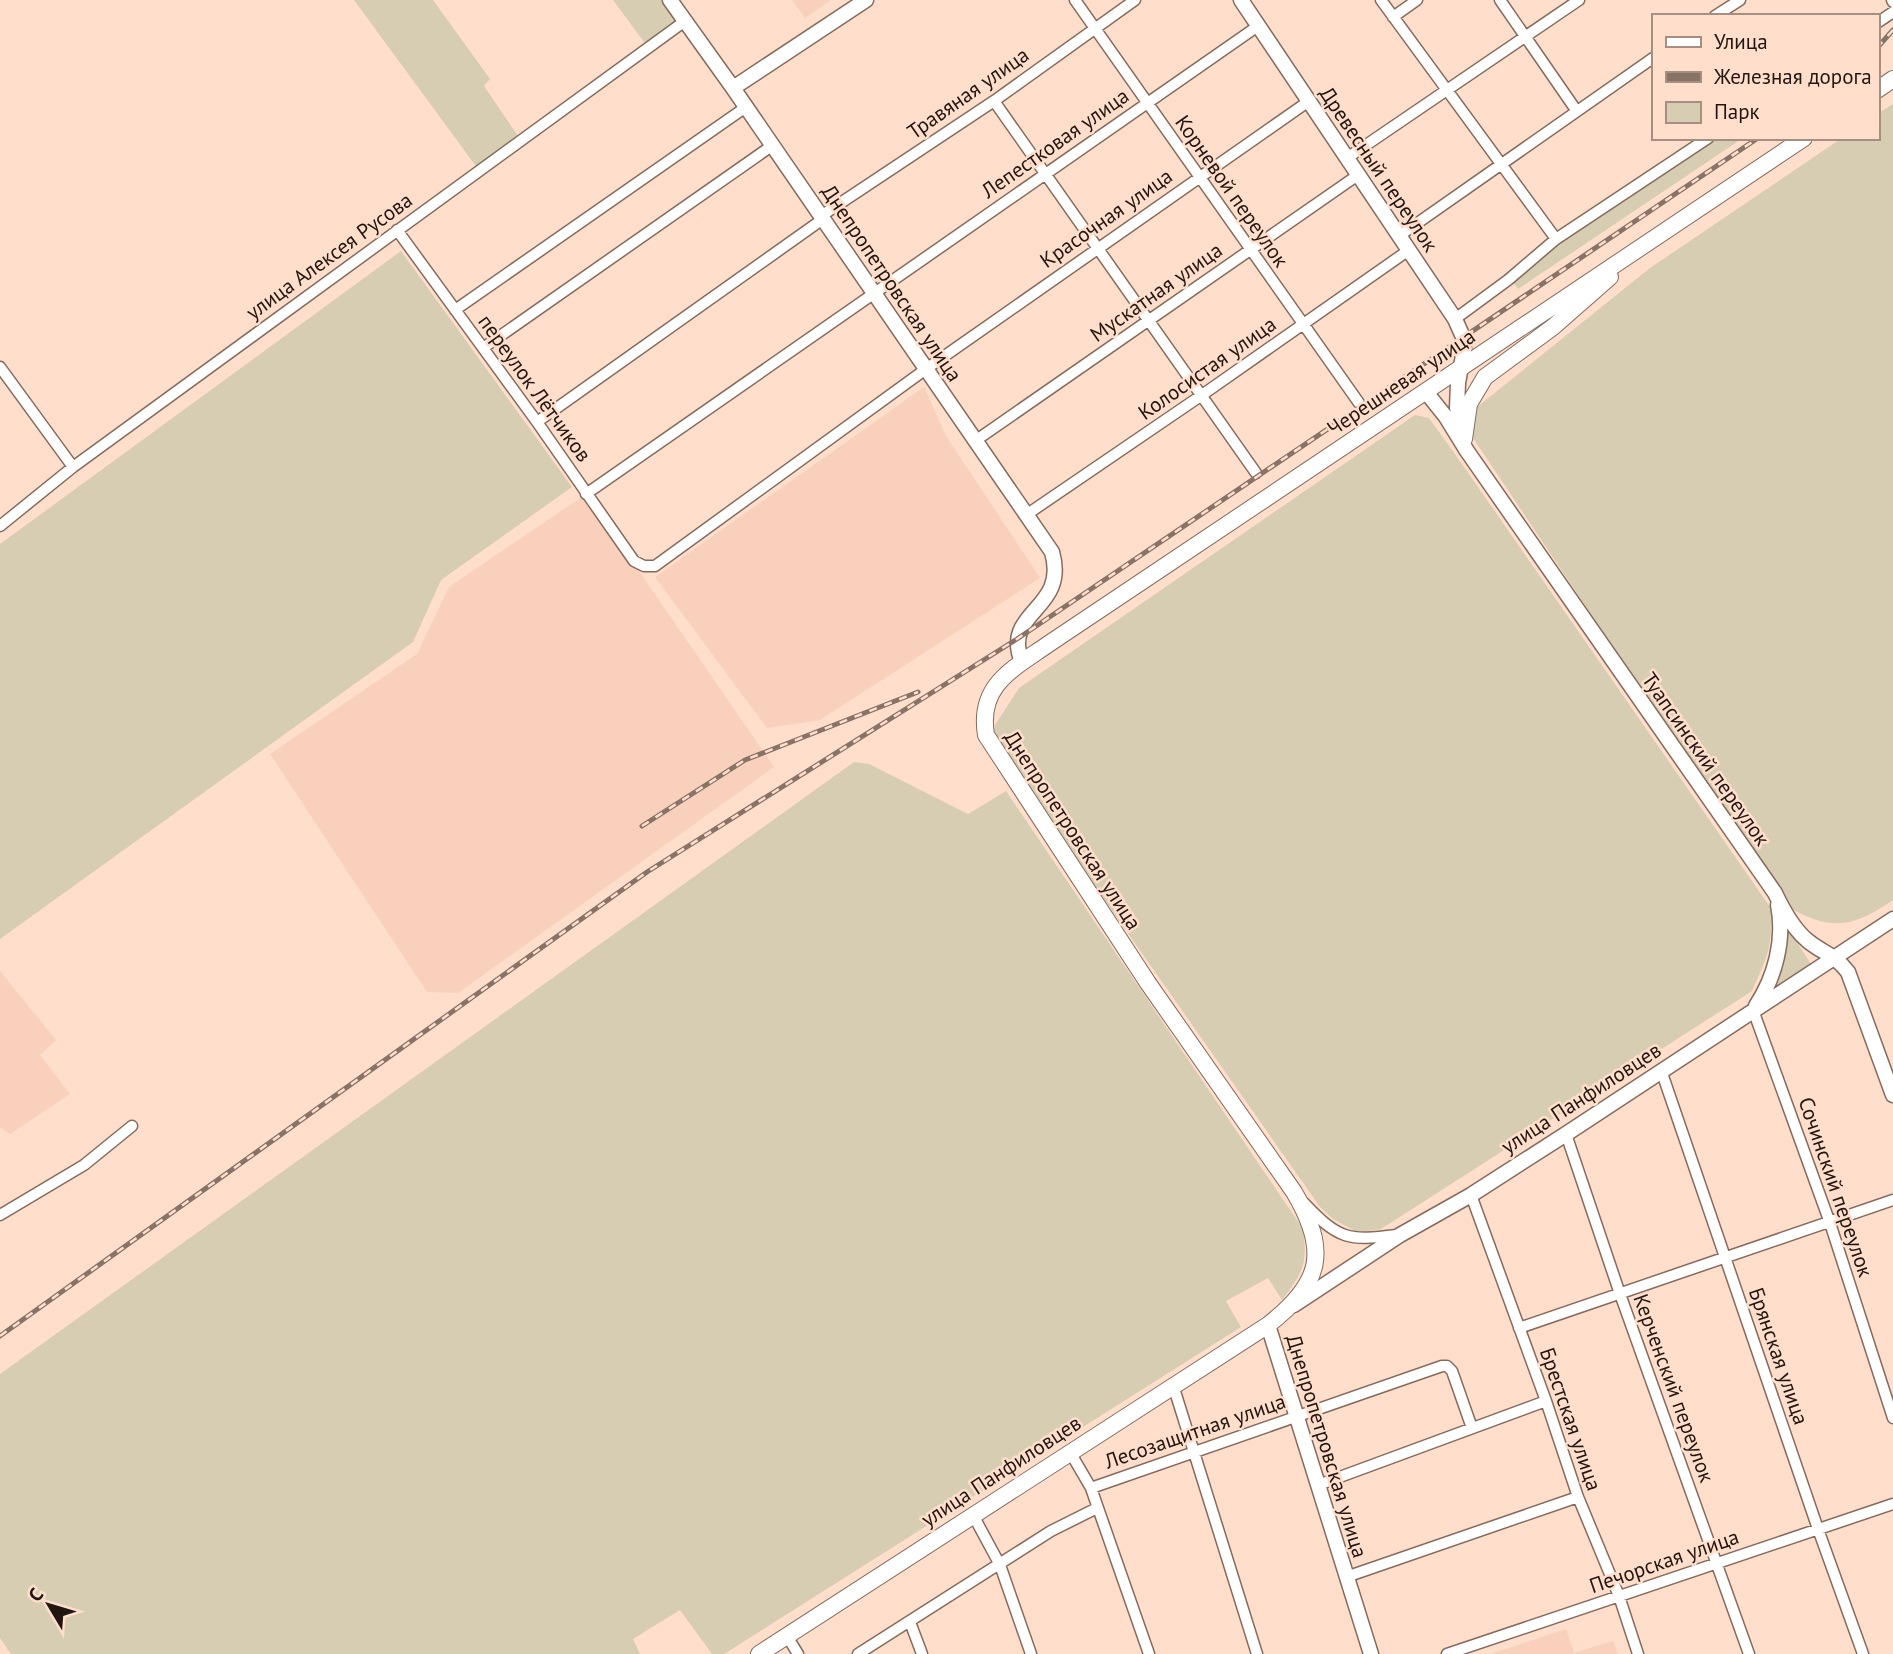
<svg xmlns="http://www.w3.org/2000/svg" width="1893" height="1654" font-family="'PT Sans',sans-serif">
  <rect width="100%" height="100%" fill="#ffdecc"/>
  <path fill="#f8d0bb" d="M792,0H831L805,18Z
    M924,387L946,436L1040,578L820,720L767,728L655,577Z
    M586,494L774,767L458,993L427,992L270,754L417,654L449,587Z
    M0,971L56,1040L40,1055L70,1094L10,1134L0,1127Z
    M1566,1629L1574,1653L1613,1641L1618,1654H1491Z"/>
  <path fill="#d7cdb2" d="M354,0H433L490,79L484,86L518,136L478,169Z
    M613,0H662L679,23L647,46Z
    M1893,104V900C1851,929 1830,931 1786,906L1461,420L1650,268L1842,138H1877V114Z
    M1705,138H1743L1518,289L1507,275Z
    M401,251L572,487L441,580L413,642L0,939V544Z
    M1415,415L1429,418L1455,454L1770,907C1774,944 1767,958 1752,991L1381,1229L1357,1232L1333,1219L1320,1207L993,741L995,725L1019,688Z
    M854,762L869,764L968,814L1006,791L1303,1229C1308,1264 1303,1272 1282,1300L1268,1278L1226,1301L1241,1327L724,1654H712L680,1610L633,1639L640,1654H11L0,1638V1374Z
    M1788,928L1811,964L1772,990L1784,962Z"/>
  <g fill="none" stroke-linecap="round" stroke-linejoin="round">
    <g stroke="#876a5b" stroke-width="13">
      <path id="street" d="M1075,0L1359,403
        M1381,0L1556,239
        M1500,0L1576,110
        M1892,0L1893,2
        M1715,16L1740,0
        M1393,17L1417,0
        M1877,23L1893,12
        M994,101L1256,473
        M1347,158L1579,0
        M821,216L994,101L1135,0
        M397,230L537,422L634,561L644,566H655L926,369L1309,101
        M1399,236L1653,58
        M455,310L746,107
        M1455,319L1508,280L1556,239L1708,138
        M483,348L773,145
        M0,367L73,467
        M537,422L823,219
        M975,441L1358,175
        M586,494L1258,26
        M1026,515L1202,395L1409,250
        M0,526L73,467L685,21
        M1753,1010L1830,1223L1893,1418
        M1661,1070L1818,1529L1863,1654
        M1566,1134L1620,1294L1749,1654
        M1471,1195L1546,1401L1578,1497L1619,1596L1638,1654
        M1304,1203C1339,1240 1348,1241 1397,1235
        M0,1215L84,1165L132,1126
        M1519,1328L1893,1200
        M1173,1385L1257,1654
        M1070,1452L1091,1488L1149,1654
        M1318,1485L1546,1401
        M1091,1488L1442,1366H1447L1452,1371L1472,1428
        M973,1515L1000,1565L1031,1654
        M1346,1577L1578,1497
        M910,1622L922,1654
        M787,1636L798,1654
        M858,1654L1051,1531L1097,1508
        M1447,1654L1893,1504"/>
    </g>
    <g stroke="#876a5b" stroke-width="17">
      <path id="secondary" d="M670,0L733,88L1052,552C1069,611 1001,610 1022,662
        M1241,0L1455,319L1463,337L1464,350L1458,383L1457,408L1463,434
        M733,88L866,0
        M1426,392L1446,417L1467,451L1775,893C1783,910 1793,929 1808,941C1824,954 1833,953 1848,972L1893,1095
        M1756,1006C1775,977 1785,940 1778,905
        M1294,1305L1400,1235L1471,1195L1566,1134L1893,919
        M1268,1325L1371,1654"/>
    </g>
    <g stroke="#876a5b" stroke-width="18">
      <path id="primary" d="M1877,90L1893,79
        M1464,439L1469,404L1485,377L1553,327L1610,277
        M759,1654L1268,1325C1322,1283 1329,1251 1294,1192L1148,983L986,735C978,686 1011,670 1047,645L1804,138"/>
    </g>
    <use href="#street" stroke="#fff" stroke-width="10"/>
    <use href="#secondary" stroke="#fff" stroke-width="14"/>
    <use href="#primary" stroke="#fff" stroke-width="16"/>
    <g stroke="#887367" stroke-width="5">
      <path id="rail" d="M1877,48L1893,30
        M642,826L745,760L918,692
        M0,1336L647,872L1017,639L1758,138"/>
    </g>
    <use href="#rail" stroke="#ffdecc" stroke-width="2.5" stroke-dasharray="8" stroke-linecap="butt"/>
  </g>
  <g text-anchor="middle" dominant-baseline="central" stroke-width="5" stroke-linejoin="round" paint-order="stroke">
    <g font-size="21" fill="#211610" stroke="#ffdecc">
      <text transform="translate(968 93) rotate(-35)">Травяная улица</text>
      <text transform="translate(1055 143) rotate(-35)">Лепестковая улица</text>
      <text transform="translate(1379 169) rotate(56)">Древесный переулок</text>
      <text transform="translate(1232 191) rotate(55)">Корневой переулок</text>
      <text transform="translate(1106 218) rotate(-35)">Красочная улица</text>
      <text transform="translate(329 256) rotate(-36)">улица Алексея Русова</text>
      <text transform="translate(892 283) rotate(56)">Днепропетровская улица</text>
      <text transform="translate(1156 292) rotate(-35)">Мускатная улица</text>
      <text transform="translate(1207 368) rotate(-35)">Колосистая улица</text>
      <text transform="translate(1401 382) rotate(-34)">Черешневая улица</text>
      <text transform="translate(535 388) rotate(54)">переулок Лётчиков</text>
      <text transform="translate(1706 759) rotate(55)">Туапсинский переулок</text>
      <text transform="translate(1073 830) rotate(57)">Днепропетровская улица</text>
      <text transform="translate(1581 1098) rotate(-33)">улица Панфиловцев</text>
      <text transform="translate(1836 1187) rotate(71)">Сочинский переулок</text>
      <text transform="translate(1779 1356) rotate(71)">Брянская улица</text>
      <text transform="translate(1674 1388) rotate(70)">Керченский переулок</text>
      <text transform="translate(1571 1419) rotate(71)">Брестская улица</text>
      <text transform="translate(1195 1431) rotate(-19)">Лесозащитная улица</text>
      <text transform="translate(1327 1446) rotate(73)">Днепропетровская улица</text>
      <text transform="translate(1001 1471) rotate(-33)">улица Панфиловцев</text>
      <text transform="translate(1664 1561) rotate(-19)">Печорская улица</text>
    </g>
  </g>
  <rect x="1652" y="14" width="228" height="126" fill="#ffdecc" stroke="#a68e81" stroke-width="2"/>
  <rect x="1666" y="37" width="35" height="10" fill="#ffffff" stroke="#a68e81" stroke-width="2"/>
  <text x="1714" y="49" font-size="21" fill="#211610">Улица</text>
  <rect x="1666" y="72" width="35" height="10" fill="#887367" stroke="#a68e81" stroke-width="2"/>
  <text x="1714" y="84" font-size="21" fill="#211610">Железная дорога</text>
  <rect x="1666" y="102" width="35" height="21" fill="#d7cdb2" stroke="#a68e81" stroke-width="2"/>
  <text x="1714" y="119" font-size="21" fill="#211610">Парк</text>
  <g transform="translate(49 1605) rotate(308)" stroke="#ffdecc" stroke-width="5" paint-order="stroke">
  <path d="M0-5L12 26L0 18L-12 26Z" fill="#211610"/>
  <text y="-10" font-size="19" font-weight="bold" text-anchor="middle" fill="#211610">С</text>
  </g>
</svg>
